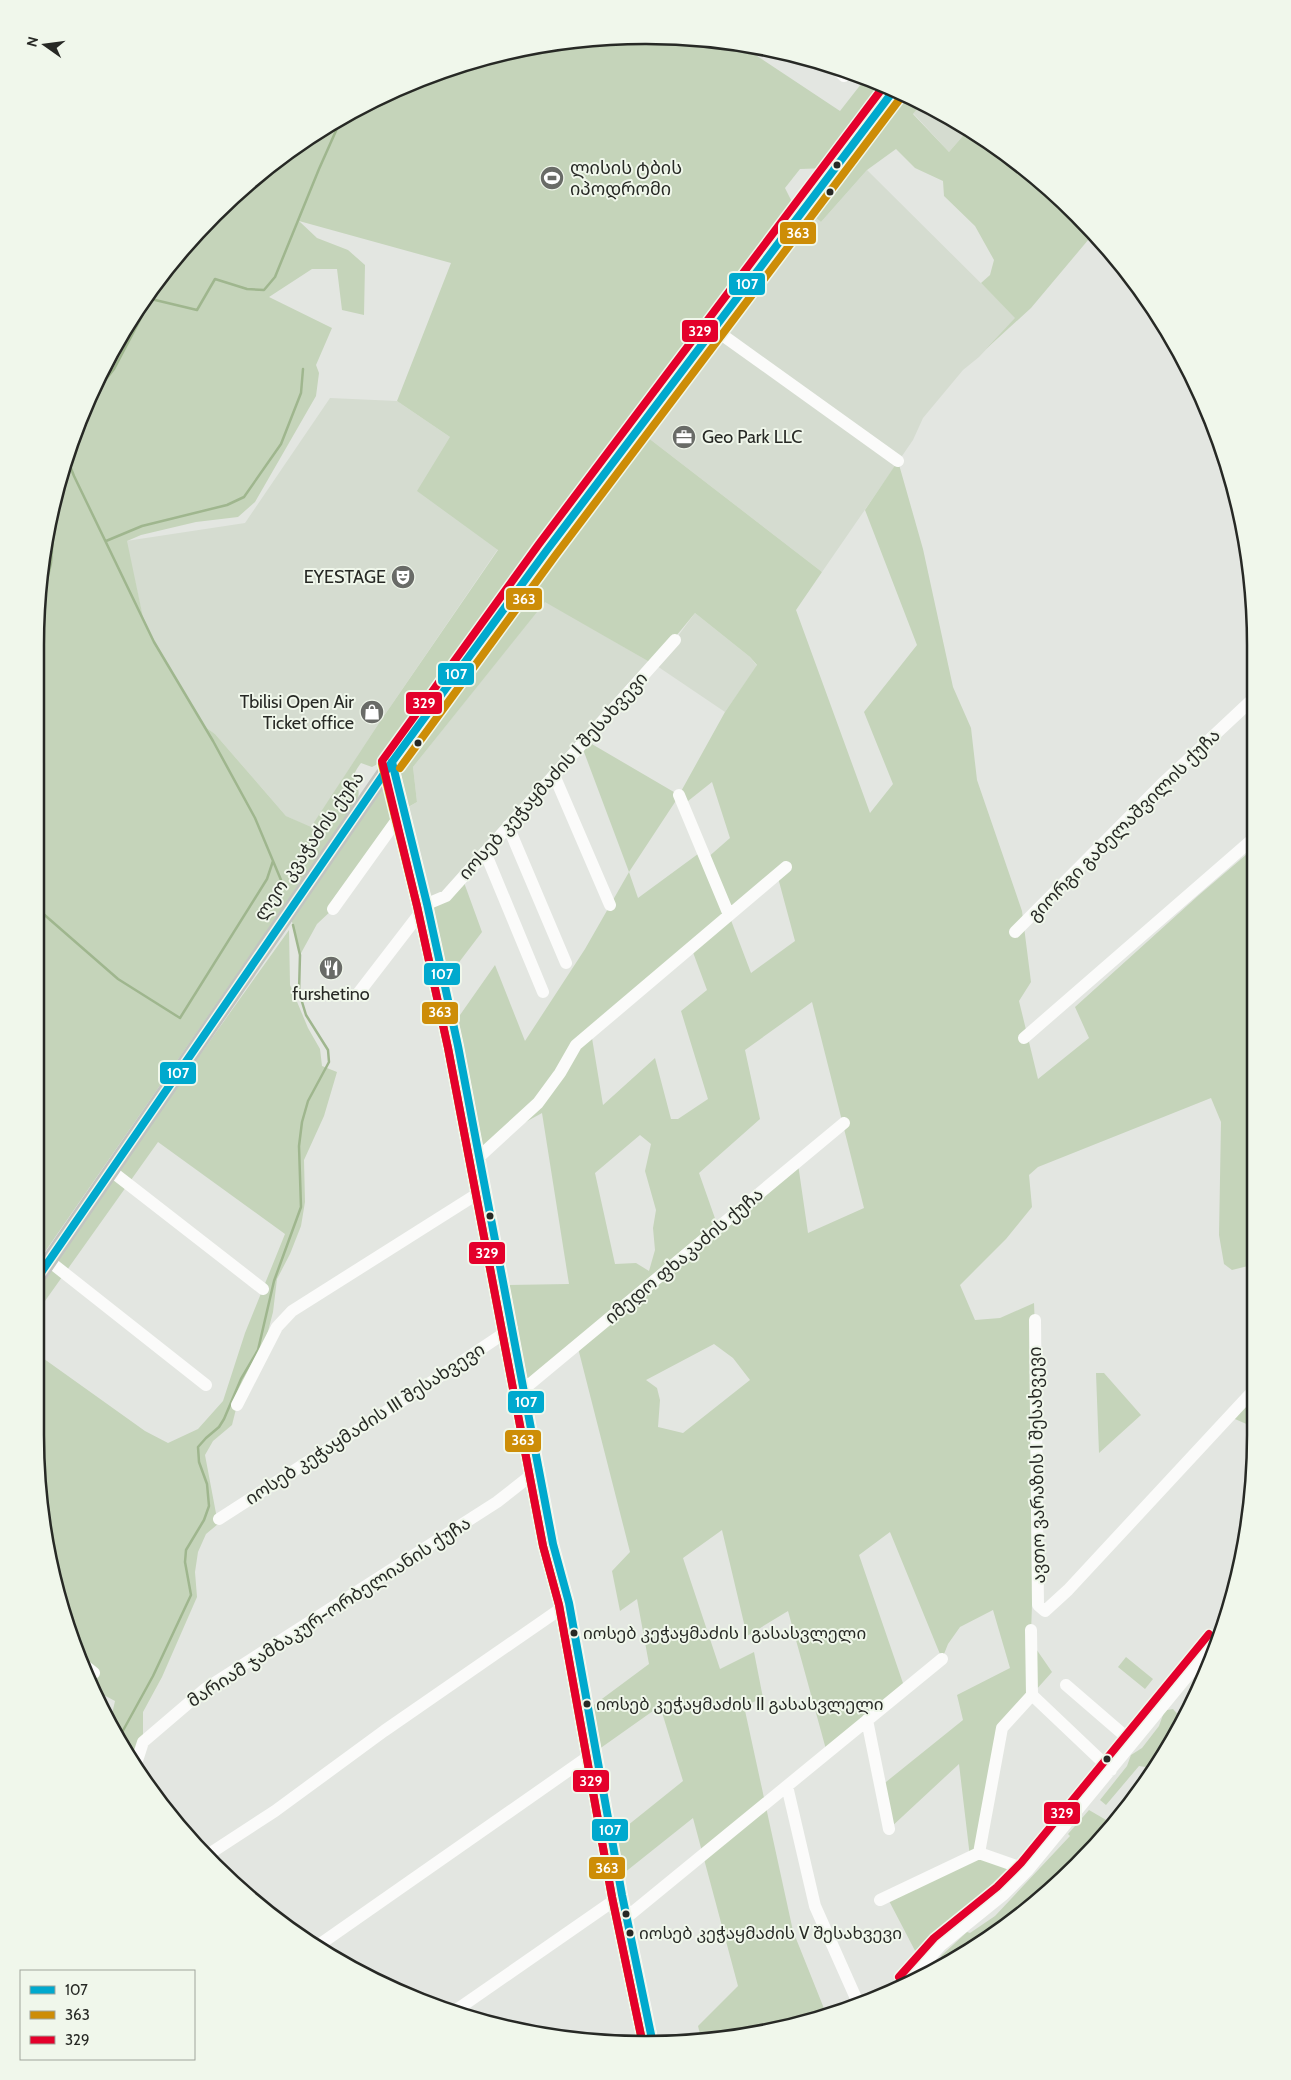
<svg xmlns="http://www.w3.org/2000/svg" width="1291" height="2080" font-family="Cabin,'Noto Sans Georgian',sans-serif">
  <rect width="100%" height="100%" fill="#e3e6e1"/>
  <path fill="#d5dcd0" d="M922,102L968,130L949,152L913,113Z
    M867,170L1016,318L979,357L963,370L923,418L913,440L822,572L638,430L804,208L821,222Z
    M330,398L397,401L450,437L493,545L498,549L377,726L311,828L286,816L215,734L204,726L154,642L144,622L126,541L245,523Z
    M545,601L653,664L675,640L695,613L750,657L757,666L725,712L654,664L446,896L427,904L404,810L417,802L413,767Z"/>
  <path fill="#c5d4ba" fill-rule="evenodd" d="M686,36L742,46L840,111L865,79L889,88L829,168L800,169L785,188L796,210L387,759L372,767L361,763C345,784 362,777 358,799L40,1259V566L82,412L161,274L243,186L340,117L450,67L566,40ZM299,221L451,263L397,401L450,437L417,491L498,550L377,726L311,827L286,816L215,734L204,726L154,642L144,622L127,541L141,535L196,522L238,517L255,502L316,396L319,373L316,365L332,328L269,297L312,269H337L342,310L364,315L365,265L348,250L317,238Z
    M894,90L922,102L913,114L949,152L968,130L1017,161L1094,233L1031,308L986,349L1015,318L981,283L990,275L994,260L975,226L944,196L943,181L915,168L896,149L867,170L821,222L804,208Z
    M638,430L822,572L796,610L870,813L893,784L864,712L917,645L865,510L898,461L923,549L953,687L971,728L977,780L1022,911L1031,982L1019,1001L1038,1079L1089,1038L1075,1007L1199,895L1254,848L1252,1265L1232,1270L1224,1264L1219,1235L1221,1122L1211,1098L1038,1167L1029,1175L1032,1207L1006,1239L960,1285L975,1320L1000,1318L1034,1303C1039,1413 1035,1523 1031,1633L1032,1643L1052,1672L1002,1728L979,1853L1028,1870L923,1966L887,1897L970,1857L959,1764L889,1829L881,1786L963,1720L957,1695L1010,1668L993,1610L960,1627L948,1644L942,1659L890,1532L859,1555L905,1689L827,1753L788,1611L747,1636L722,1530L683,1558L720,1669L754,1652L763,1698L744,1706L793,1931L827,2016L804,2024L701,2038L698,2026L738,1986L693,1818L619,1877L612,1838L683,1781L660,1706L595,1752L587,1710L649,1664L637,1599L620,1611L612,1571L630,1552L578,1348L524,1389L503,1285L569,1284L542,1113L477,1149L453,1025L495,965L525,1041L585,949L629,872L581,744L585,740L679,795L725,712L757,665L750,657L695,613L653,664L545,602L413,767L417,802L403,810L333,909L317,924L300,955L289,909ZM712,782L730,838L706,859L702,851L638,898L629,872L679,796L683,805ZM777,874L795,941L751,973L729,915ZM691,947L707,990L681,1011L708,1099L678,1119H671L655,1058L603,1105L591,1032ZM812,1002L864,1208L808,1233L797,1157L717,1224L699,1173L760,1119L745,1050ZM640,1135L651,1144L645,1171L656,1210L653,1228L655,1250L649,1271L636,1263L615,1264L595,1173ZM714,1344L733,1358L750,1380L683,1433L658,1427L660,1400L657,1388L646,1380Z
    M462,877L482,932L444,982L427,904Z
    M289,930L290,985L308,1028L320,1049L322,1066L337,1072L324,1116L304,1160L305,1202L301,1226L290,1254L277,1279L273,1312L263,1351L237,1405L232,1425L213,1441L205,1455L218,1524L206,1534L198,1552L195,1572L197,1597L162,1677L143,1712V1742L135,1767L111,1719L115,1701L98,1692L67,1630L56,1580L57,1577L54,1575L40,1514V1356L145,1431L168,1443L198,1429L223,1401L245,1333L285,1234L158,1142L40,1308V1279Z
    M1096,1373H1104L1141,1415L1099,1453Z
    M1251,1393V1426L1228,1416Z
    M1126,1657L1153,1679L1145,1689L1118,1667Z
    M1173,1709L1181,1718L1152,1768L1139,1766L1106,1805L1100,1800L1127,1766L1131,1755L1142,1748L1159,1726L1164,1712L1167,1710Z
    M1089,1810L1113,1824L1048,1893L984,1942L945,1963L941,1956L967,1932L970,1933L995,1916L1070,1836L1068,1834Z"/>
  <g fill="none" stroke-linecap="round" stroke-linejoin="round">
    <path stroke="#9fb68e" stroke-width="2.5" d="M85,406L114,369L151,299L197,310L215,279L247,289L264,290L275,277L319,169L343,115
      M68,461L74,476L154,642L213,741L255,818L281,880
      M106,541L142,526L227,505L244,497L281,444L301,393L303,369
      M40,611L51,563L55,511
      M40,911L118,979L180,1018L267,879L273,861
      M120,1736L153,1676L191,1595L185,1562L186,1550L204,1520L209,1506L207,1484L199,1462L198,1447L206,1438L219,1427L224,1419L241,1379L258,1350L274,1281L301,1207L299,1146L302,1122L308,1101L329,1062L328,1050L306,1015L299,992L300,955L293,925"/>
    <path stroke="#fbfbfa" stroke-width="12" d="M834,67L844,76L847,72
      M714,329L898,461
      M392,762L427,904L458,1046L553,1544L569,1603L622,1895L653,2044
      M554,775L610,905
      M679,795L729,915
      M508,826L566,963
      M485,852L543,992
      M333,909L404,810
      M1015,932L1162,784L1254,698
      M357,995L427,904L446,896L675,640
      M1024,1038L1254,838
      M479,1157L538,1103L560,1073L576,1045L786,867
      M110,1170L263,1289
      M49,1261L206,1385
      M1035,1320L1038,1605L1045,1611L1068,1590L1251,1393
      M524,1389L844,1123
      M237,1405L277,1327L292,1311L485,1189
      M219,1519L421,1389L512,1328
      M1031,1630L1032,1695L1111,1770
      M84,1665L94,1673
      M1066,1685L1132,1742
      M867,1720L889,1829
      M135,1767L143,1742L205,1689L497,1502L539,1469
      M787,1786L815,1906L859,2005
      M979,1853L1002,1728L1032,1695
      M206,1856L275,1811L384,1731L569,1603
      M880,1900L979,1853L1028,1870
      M627,1917L942,1659
      M316,1947L595,1752
      M906,1984L941,1945L1004,1894L1028,1870L1217,1640
      M452,2013L622,1895
      M638,2044L651,2033"/>
    <path stroke="#c2c4c0" stroke-width="16" d="M40,1274L392,762L547,550L894,90"/>
    <g stroke="#f0f7eb" stroke-width="11">
      <path id="bus-1" d="M392,762L427,904L458,1046L553,1544L569,1603L622,1895L653,2044
        M40,1274L392,762L547,550L894,90"/>
    </g>
    <g stroke="#f0f7eb" stroke-width="11">
      <path id="bus-2" d="M382,764L417,906L448,1048L543,1546L559,1605L612,1897L643,2045
        M400,768L555,556L902,96"/>
    </g>
    <g stroke="#f0f7eb" stroke-width="11">
      <path id="bus-3" d="M899,1977L934,1938L997,1887L1021,1863L1209,1634
        M643,2045L612,1897L559,1605L543,1546L448,1048L417,906L382,761L539,544L884,86"/>
    </g>
    <use href="#bus-1" stroke="#00a9ce" stroke-width="8"/>
    <use href="#bus-2" stroke="#cd8d07" stroke-width="8"/>
    <use href="#bus-3" stroke="#e4002b" stroke-width="8"/>
  </g>
  <defs>
    <g id="stadium-disc" transform="scale(1.25)"><circle r="9.5" fill="#696b67" stroke="#f0f7eb"/><path d="M0-5a6.5 5 0 1 0 0 10a6.5 5 0 1 0 0-10ZM-3.5-1.8h7v3.6h-7Z" fill="#fff"/></g>
    <g id="office-disc" transform="scale(1.25)"><circle r="9.5" fill="#696b67" stroke="#f0f7eb"/><path d="M-6-3h4V-5.5h4V-3h4V5H-6ZM-1-4.5V-3h2v-1.5ZM-6 0V1H6V0Z" fill="#fff"/></g>
    <g id="theatre-disc" transform="scale(1.25)"><circle r="9.5" fill="#696b67" stroke="#f0f7eb"/><path d="M-5-5.5Q0-4 5-5.5V0Q5 5 0 6Q-5 5-5 0ZM-3.3-2.5H-1v1.5H-3.3ZM1-2.5H3.3v1.5H1ZM-2.8 1Q0 5.5 2.8 1Z" fill="#fff"/></g>
    <g id="shop-disc" transform="scale(1.25)"><circle r="9.5" fill="#696b67" stroke="#f0f7eb"/><path d="M-5-2.5h2.3a2.7 3.5 0 0 1 5.4 0H5L5.5 6h-11ZM-1.5-2.5h3a1.5 2.3 0 0 0-3 0Z" fill="#fff"/></g>
    <g id="restaurant-disc" transform="scale(1.25)"><circle r="9.5" fill="#696b67" stroke="#f0f7eb"/><path d="M-5-6h1v4h1v-4h1v4h1v-4h1v5L-1.5 .5V6h-2V.5L-5-1ZM5-6V6H3V1.5H1.5Q1.5-4 5-6Z" fill="#fff"/></g>
  </defs>
  <g fill-rule="evenodd">
    <use href="#stadium-disc" x="552" y="178"/>
    <use href="#office-disc" x="684" y="437"/>
    <use href="#theatre-disc" x="403" y="577"/>
    <use href="#shop-disc" x="372" y="712"/>
    <use href="#restaurant-disc" x="331" y="968"/>
  </g>
  <g fill="#272925" stroke="#f0f7eb" stroke-width="2">
    <circle cx="837" cy="165" r="4.5"/>
    <circle cx="830" cy="192" r="4.5"/>
    <circle cx="418" cy="743" r="4.5"/>
    <circle cx="490" cy="1216" r="4.5"/>
    <circle cx="574" cy="1633" r="4.5"/>
    <circle cx="587" cy="1704" r="4.5"/>
    <circle cx="1107" cy="1759" r="4.5"/>
    <circle cx="626" cy="1914" r="4.5"/>
    <circle cx="630" cy="1933" r="4.5"/>
  </g>
  <g text-anchor="middle" dominant-baseline="central" stroke-width="4" stroke-linejoin="round" paint-order="stroke">
    <g font-size="17" fill="#272925" stroke="#f0f7eb" text-anchor="start">
      <text x="583" y="1633">იოსებ კეჭაყმაძის I გასასვლელი</text>
      <text x="596" y="1704">იოსებ კეჭაყმაძის II გასასვლელი</text>
      <text x="639" y="1933">იოსებ კეჭაყმაძის V შესახვევი</text>
    </g>
    <g font-size="18" fill="#272925" stroke="#f0f7eb" text-anchor="start">
      <text x="570" y="168">ლისის ტბის<tspan x="570" dy="21">იპოდრომი</tspan></text>
      <text x="702" y="437">Geo Park LLC</text>
      <text x="386" y="577" text-anchor="end">EYESTAGE</text>
      <text x="354" y="702" text-anchor="end">Tbilisi Open Air<tspan x="354" dy="21">Ticket office</tspan></text>
      <text x="331" y="994" text-anchor="middle">furshetino</text>
    </g>
    <g font-size="18" fill="#272925" stroke="#f0f7eb">
      <text transform="translate(553 776) rotate(-48)">იოსებ კეჭაყმაძის I შესახვევი</text>
      <text transform="translate(1124 825) rotate(-45)">გიორგი გაბელაშვილის ქუჩა</text>
      <text transform="translate(309 846) rotate(-55)">ლეო კვაჭაძის ქუჩა</text>
      <text transform="translate(684 1256) rotate(-40)">იმედო ფხაკაძის ქუჩა</text>
      <text transform="translate(365 1424) rotate(-33)">იოსებ კეჭაყმაძის III შესახვევი</text>
      <text transform="translate(1037 1465) rotate(-91)">ავთო ვარაზის I შესახვევი</text>
      <text transform="translate(329 1612) rotate(-33)">მარიამ ჯამბაკურ-ორბელიანის ქუჩა</text>
    </g>
  </g>
  <path d="M0 0H1291V2080H0ZM645 44H646A601 601 0 0 1 1247 645V1435A601 601 0 0 1 646 2036H645A601 601 0 0 1 44 1435V645A601 601 0 0 1 645 44Z" fill="#f0f7eb" fill-rule="evenodd"/>
  <path fill="none" stroke="#272925" stroke-width="2.5" d="M645 44H646A601 601 0 0 1 1247 645V1435A601 601 0 0 1 646 2036H645A601 601 0 0 1 44 1435V645A601 601 0 0 1 645 44Z"/>
  <g stroke="#f0f7eb" stroke-width="2">
    <rect x="779" y="221" width="38" height="24" rx="5" fill="#cd8d07"/>
    <rect x="728" y="272" width="38" height="24" rx="5" fill="#00a9ce"/>
    <rect x="681" y="319" width="38" height="24" rx="5" fill="#e4002b"/>
    <rect x="505" y="587" width="38" height="24" rx="5" fill="#cd8d07"/>
    <rect x="437" y="662" width="38" height="24" rx="5" fill="#00a9ce"/>
    <rect x="405" y="691" width="38" height="24" rx="5" fill="#e4002b"/>
    <rect x="423" y="962" width="38" height="24" rx="5" fill="#00a9ce"/>
    <rect x="421" y="1001" width="38" height="24" rx="5" fill="#cd8d07"/>
    <rect x="159" y="1061" width="38" height="24" rx="5" fill="#00a9ce"/>
    <rect x="468" y="1241" width="38" height="24" rx="5" fill="#e4002b"/>
    <rect x="507" y="1390" width="38" height="24" rx="5" fill="#00a9ce"/>
    <rect x="504" y="1429" width="38" height="24" rx="5" fill="#cd8d07"/>
    <rect x="572" y="1769" width="38" height="24" rx="5" fill="#e4002b"/>
    <rect x="1043" y="1801" width="38" height="24" rx="5" fill="#e4002b"/>
    <rect x="591" y="1818" width="38" height="24" rx="5" fill="#00a9ce"/>
    <rect x="588" y="1856" width="38" height="24" rx="5" fill="#cd8d07"/>
  </g>
  <g font-size="14" text-anchor="middle" font-weight="bold" fill="#fff">
    <text x="798" y="238">363</text>
    <text x="747" y="289">107</text>
    <text x="700" y="336">329</text>
    <text x="524" y="604">363</text>
    <text x="456" y="679">107</text>
    <text x="424" y="708">329</text>
    <text x="442" y="979">107</text>
    <text x="440" y="1017">363</text>
    <text x="178" y="1078">107</text>
    <text x="487" y="1258">329</text>
    <text x="526" y="1407">107</text>
    <text x="523" y="1445">363</text>
    <text x="591" y="1786">329</text>
    <text x="1062" y="1818">329</text>
    <text x="610" y="1835">107</text>
    <text x="607" y="1873">363</text>
  </g>
  <rect x="20" y="1970" width="175" height="90" fill="#f0f7eb" stroke="#a0a59c"/>
  <rect x="30" y="1986" width="25" height="8" fill="#00a9ce" stroke="#a0a59c"/>
  <text x="65" y="1995" font-size="15" fill="#272925">107</text>
  <rect x="30" y="2011" width="25" height="8" fill="#cd8d07" stroke="#a0a59c"/>
  <text x="65" y="2020" font-size="15" fill="#272925">363</text>
  <rect x="30" y="2036" width="25" height="8" fill="#e4002b" stroke="#a0a59c"/>
  <text x="65" y="2045" font-size="15" fill="#272925">329</text>
  <g transform="translate(45 45) rotate(284)" stroke="#f0f7eb" stroke-width="4" paint-order="stroke">
  <path d="M0-4L9 19L0 12L-9 19Z" fill="#272925"/>
  <text y="-8" font-size="14" font-weight="bold" text-anchor="middle" fill="#272925">N</text>
  </g>
</svg>
